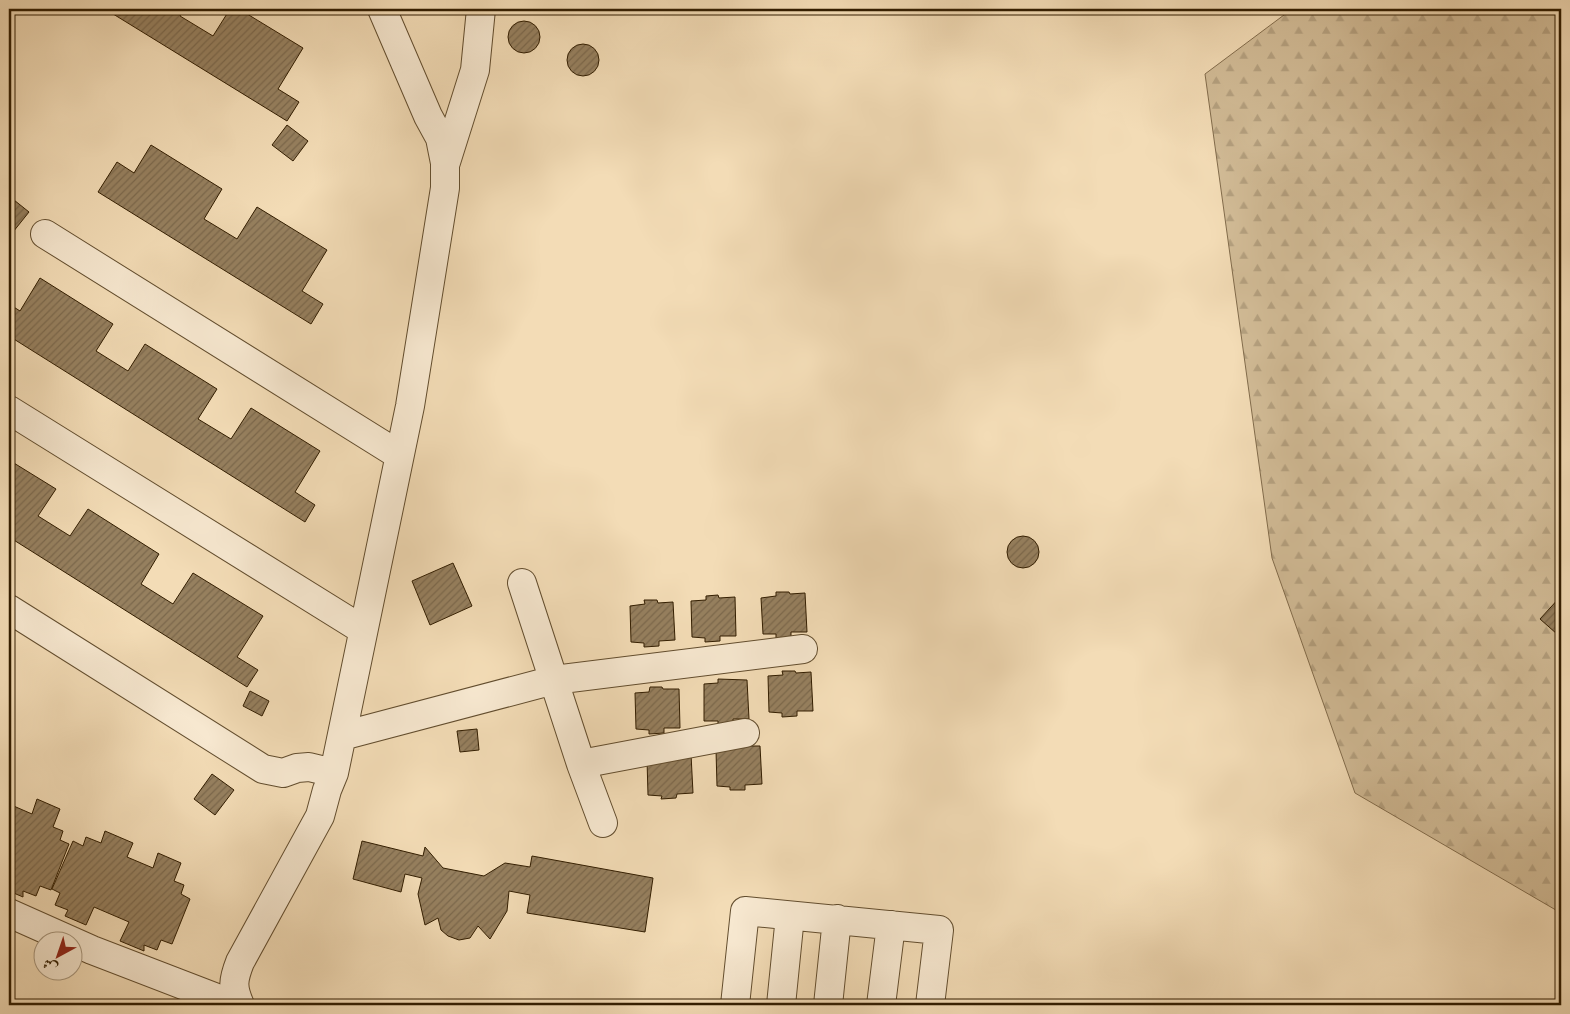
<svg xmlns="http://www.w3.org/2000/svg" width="1570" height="1014" font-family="'IM FELL DW Pica',Amiri,serif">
  <defs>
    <pattern id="forest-firs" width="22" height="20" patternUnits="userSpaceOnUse" patternTransform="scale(1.25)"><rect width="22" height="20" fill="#d2bc97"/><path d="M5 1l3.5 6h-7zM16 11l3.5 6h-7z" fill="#b5a180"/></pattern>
    <pattern id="building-hatch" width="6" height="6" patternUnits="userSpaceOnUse" patternTransform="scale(1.25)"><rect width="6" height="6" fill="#96805f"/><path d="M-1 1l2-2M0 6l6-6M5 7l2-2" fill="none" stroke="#7b684c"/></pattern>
  </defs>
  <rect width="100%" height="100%" fill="#f3dcb6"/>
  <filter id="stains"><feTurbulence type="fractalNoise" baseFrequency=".004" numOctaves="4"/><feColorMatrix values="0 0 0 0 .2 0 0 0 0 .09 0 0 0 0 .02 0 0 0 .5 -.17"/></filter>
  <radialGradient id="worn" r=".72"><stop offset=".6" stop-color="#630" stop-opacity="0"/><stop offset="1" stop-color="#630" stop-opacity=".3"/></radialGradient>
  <path fill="url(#forest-firs)" stroke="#826c4c" d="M1292,9H1561V913L1355,793L1272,558L1205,74Z"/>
  <path fill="url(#building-hatch)" stroke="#321d00" d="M105,9H184L180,16L213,36L230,9H239L303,48L278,89L299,102L287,121Z
    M508 37a16 16 0 1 1 32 0a16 16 0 1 1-32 0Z
    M567 60a16 16 0 1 1 32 0a16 16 0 1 1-32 0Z
    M287,125L308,141L293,161L272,145Z
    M151,145L222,189L204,219L237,239L257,207L327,250L302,291L323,304L311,324L98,192L117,162L134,173Z
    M9,196L29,212L9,237Z
    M40,278L113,324L96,351L128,371L145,344L217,389L198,419L231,439L251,408L320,451L295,492L315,505L305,522L9,336V304L20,311Z
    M9,460L56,489L38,516L70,536L88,509L159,554L141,584L173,604L193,573L263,616L237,657L258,670L247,687L9,537Z
    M1007 552a16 16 0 1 1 32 0a16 16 0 1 1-32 0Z
    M453,563L472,606L430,625L412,581Z
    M776,592H789L790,594L805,593L807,632H791V637L776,638V634H763L761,598L776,596Z
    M718,595L719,598L735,597L736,636H720V641L705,642V638L692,637L691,601L706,600V596Z
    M1561,596V630L1557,634L1540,619Z
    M644,600H657L658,603L673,602L675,640L659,641V646L644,647V643L631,642L630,606L645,604Z
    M782,671H795L796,673L811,672L813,711H797V716L782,717V713L769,712L768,676L783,675Z
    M718,679L747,680L749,719H733V724L718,725V721H704V684L718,683Z
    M650,687H662L663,689H679L680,728H664V733L649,734V730L636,729L635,693L649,692Z
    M250,691L269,701L262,716L243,706Z
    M477,729L479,750L460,752L457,731Z
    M744,746H760L762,784L745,785V790H730V787L717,786L716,750Z
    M691,754L693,793L677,794L676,798L661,799L662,796L648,795L647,759Z
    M212,774L234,790L215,815L194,799Z
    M37,799L60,809L53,827L63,831L60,840L69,844L51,890L40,886L36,896L23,891V897L9,891V804L32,814Z
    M105,831L133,843L127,857L153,868L158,853L181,863L174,881L184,885L181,894L190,899L172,944L161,940L157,950L144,945V951L120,941L129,922L94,907L86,925L65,916L68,910L55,905L60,893L52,889L73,841L83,846L86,837L101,843Z
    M362,841L423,856L425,847L443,868L484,876L505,863L530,867L532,856L653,878L645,932L527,913L530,895L509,891L507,911L490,939L478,926L470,938L459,940L448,936L441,930L438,918L425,925L418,894L422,878L405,874L401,892L353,879Z"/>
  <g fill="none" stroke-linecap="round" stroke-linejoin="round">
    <g stroke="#624d2e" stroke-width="30">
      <path id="minor" d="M446,162L475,70L481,9
        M45,234L399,455
        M9,410L363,630
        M522,583L581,764L603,823
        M9,609L263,769L283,773L297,768L309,767L334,773
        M342,736L554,680L803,649
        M581,764L745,733
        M9,913L92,950L235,1005
        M240,1005C232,987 233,980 240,962L320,816L327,790L334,773L410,406L445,188V163L440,138L428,116L382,9
        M735,1005L745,911L939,930L930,1005
        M781,1005L790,916
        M828,1005L837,919
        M881,1005L891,925"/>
    </g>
    <use href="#minor" stroke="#f7e8d0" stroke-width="28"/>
  </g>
  <rect width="1570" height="1014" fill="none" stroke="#f3dcb6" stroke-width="30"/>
  <rect x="10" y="10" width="1550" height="994" fill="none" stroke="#321d00" stroke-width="2.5"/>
  <rect x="15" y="15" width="1540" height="984" fill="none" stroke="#321d00"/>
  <g transform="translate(58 956) rotate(220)"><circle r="24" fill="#f7e8d0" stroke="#a8977d"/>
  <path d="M0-4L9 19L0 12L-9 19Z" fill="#8f2418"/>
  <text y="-8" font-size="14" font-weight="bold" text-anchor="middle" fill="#321d00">ش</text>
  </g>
  <rect width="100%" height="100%" filter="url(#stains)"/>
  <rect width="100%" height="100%" fill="url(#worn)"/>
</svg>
